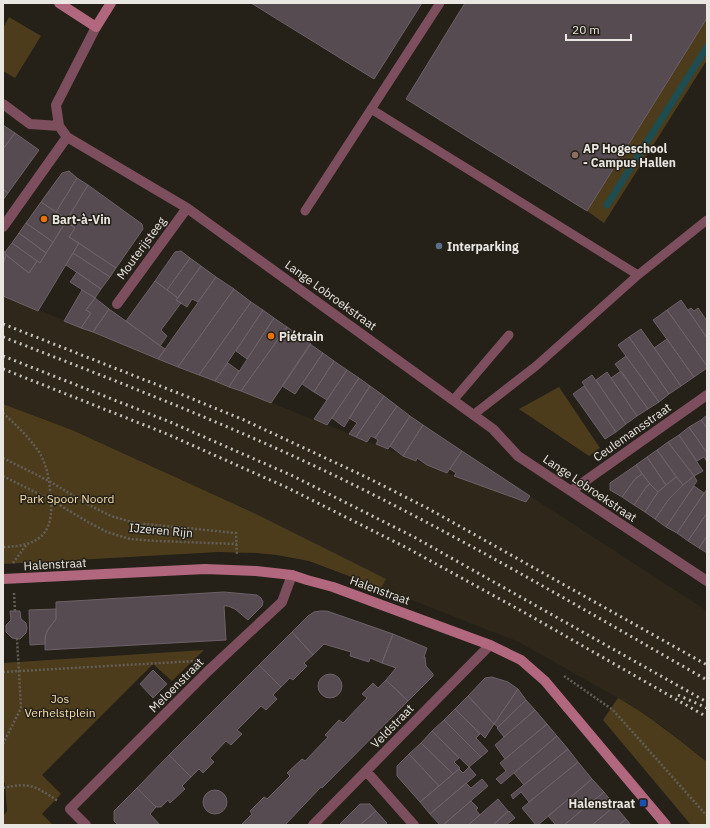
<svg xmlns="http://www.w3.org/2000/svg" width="710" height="828" font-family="'IBM Plex Sans',sans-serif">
  <rect width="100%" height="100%" fill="#252119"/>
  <path fill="#2f281a" d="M3,296L447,473L526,502L530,496L707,611V762L662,726L632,706L519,642L381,588L309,561L312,542L254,513L72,430L3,404Z"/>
  <path fill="#4c3c1c" d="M9,17L41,36L15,78L3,71V28Z
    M707,18V60L604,223L587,211Z
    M559,387L600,448L589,456L519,409Z
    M3,404L72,430L254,513L386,579L381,588L309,561L277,555L256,553L219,552L3,564Z
    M204,650L172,681L153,664L42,775L61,794L42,814L53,825H3V816L7,811L5,784L3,780V663Z
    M618,698C650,716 678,739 707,762V825H691L603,720Z"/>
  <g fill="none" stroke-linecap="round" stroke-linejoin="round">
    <path stroke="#1e4d51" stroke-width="7" d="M607,205L707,47"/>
  </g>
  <path fill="#554b51" stroke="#6c6167" d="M251,3H422L374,79Z
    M465,3H707V18L587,211L406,99Z
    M3,125L15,133L3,149Z
    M15,133L39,150L8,193L3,189V149Z
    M69,171L77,178L56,212L41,202L62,173Z
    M77,178L88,185L67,219L56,212Z
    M88,185L142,224L143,229L116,268L69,237L75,228L66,222Z
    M3,189L8,193L3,200Z
    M41,202L67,219L53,242L26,223Z
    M66,222L75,228L69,237L79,243L38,311L3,296V264L6,255L29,273L37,261L40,263Z
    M26,223L53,242L46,253L19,233Z
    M19,233L46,253L40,263L12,243Z
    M12,243L37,261L29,273L6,255L5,252Z
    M79,243L116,268L110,277L73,253Z
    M3,251L5,252L6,255L3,264Z
    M181,251L190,258L167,290L155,281L175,252Z
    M73,253L110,277L101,289L66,265Z
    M190,258L201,266L178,298L167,290Z
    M201,266L216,277L198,302L192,299L187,307L176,300Z
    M77,272L101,289L95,298L70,282Z
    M216,277L234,289L178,367L158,359Z
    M155,281L178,298L176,300L181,303L161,330L167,336L160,346L126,321Z
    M234,289L251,302L199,375L178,367Z
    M82,290L95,298L86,310L91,313L81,328L64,321Z
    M95,298L109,309L93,332L81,328L91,313L86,310Z
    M681,300L707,338V366L667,310Z
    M251,302L263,310L215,381L199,375Z
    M691,308L694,311L698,308L707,321V338L688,310Z
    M109,309L165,349L158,359L93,332Z
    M263,310L274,318L247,359L236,351Z
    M667,310L707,366V368L694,377L653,320Z
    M274,318L287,327L241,391L229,387Z
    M287,327L311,344L271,403L241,391Z
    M641,329L681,386L669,394L629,337Z
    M629,337L669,394L659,402L618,345Z
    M667,339L694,377L681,386L654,348Z
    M310,344L323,353L295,394L282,386Z
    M323,353L334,361L314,392L302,384Z
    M626,356L659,402L648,409L615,364Z
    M334,361L347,370L327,400L314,392Z
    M228,363L239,371L229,387L215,381Z
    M347,370L359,378L327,425L314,419Z
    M621,371L648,409L637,416L611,378Z
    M607,372L637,416L626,424L596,380Z
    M592,375L626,424L616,432L582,382Z
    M359,378L370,386L344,427L332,418Z
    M370,386L384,396L356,437L349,434L357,423L349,418Z
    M584,386L616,432L605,439L573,394Z
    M384,396L397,406L375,438L371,436L367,442L356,437Z
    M397,406L410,416L388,449L376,444L378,440L375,438Z
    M707,415V428L701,420Z
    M410,416L423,425L403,456L390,446Z
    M701,420L707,428V453L689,427Z
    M423,425L462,451L447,473L427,465L417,458L416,461L403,456Z
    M689,427L707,453V462L704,457L697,461L679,435Z
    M679,435L703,471L694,476L668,442Z
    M668,442L694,476L683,485L657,450Z
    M657,450L676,477L666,485L647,457Z
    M462,451L530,496L526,502L454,476L456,473L450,469Z
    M647,457L666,485L658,492L650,484L636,465Z
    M636,465L642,474L635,479L622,497L610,490V483Z
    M642,474L650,484L647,486L634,505L622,497L635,479Z
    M694,476L697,481L666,527L655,519L669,499L683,485Z
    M676,477L683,485L669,499L655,519L645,512L658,492Z
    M650,484L658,492L645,512L634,505L647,486Z
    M694,486L704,493L677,533L666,527Z
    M707,489V513L688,541L677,533Z
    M707,513V536L699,548L688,541Z
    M707,536V553L699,548Z
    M224,592L257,595L261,598L263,602L262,606L248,620L235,609L228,606H224L226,640L45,650V637L48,629L56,619V602Z
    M56,609V619L46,633L45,644L30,645L29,610Z
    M10,611H20L21,619L26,623L27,628L26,633L20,639L12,638L6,632V625L11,620Z
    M320,611H327L393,634L382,663L370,658L369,662L350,656L351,652L324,644L313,655L292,632L308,616L314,612Z
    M292,632L313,655L304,663L307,666L293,680L290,678L281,687L259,665Z
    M393,634L427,648L424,657H425L426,666L433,674V676L408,701L386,680L396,668L382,663Z
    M259,665L281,687L273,695L277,699L266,710L261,706L237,730L242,734L231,745L226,741L210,758L214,762L203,773L199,769L191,777L169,755Z
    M153,670L167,684L153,698L140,684Z
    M318 686a12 12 0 1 1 24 0a12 12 0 1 1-24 0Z
    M492,677L508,682L518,689L494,724L468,696L485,678Z
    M386,680L408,701L322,788L321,787L285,825H241L252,814L250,811L264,797L267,799L290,776L287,773L302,759L305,761L328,737L325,735L339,720L343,723L367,698L362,694L373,683L378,688Z
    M518,689L526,700L498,727L494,724Z
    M468,696L494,724L485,738L455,709Z
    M526,700L535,710L504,737L497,728Z
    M455,709L480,734L476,738L488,751L481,757L444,720Z
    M535,710L547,724L505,759L495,745Z
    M444,720L481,757L469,767L432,731Z
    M547,724L557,736L501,784L496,779L506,771L500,763Z
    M432,731L459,758L454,762L460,768L453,774L421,743Z
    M557,736L568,749L524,785L514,773Z
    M421,743L453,774L439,786L409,754Z
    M568,749L578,762L529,802L521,792L513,799L511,795Z
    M409,754L439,786L420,802L397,776V766Z
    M169,755L191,777L182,786L185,789L170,803L168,800L161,807H156L137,788Z
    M578,762L592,779L538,825H536L522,808Z
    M469,767L476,775L430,814L420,802L459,769L463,773Z
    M482,779L488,786L443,825H440L430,814L466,783L471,788Z
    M592,779L604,792L564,825H556L548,816Z
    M137,788L156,807L150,814L160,825H118L114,821V811Z
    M203 802a12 12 0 1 1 24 0a12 12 0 1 1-24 0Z
    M604,792L615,806L592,825H564Z
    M498,799L508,811L493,825H468Z
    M471,801L478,808L476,810L480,815L468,825H443Z
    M360,804H370L376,811L360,825H342L340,824Z
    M615,806L626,819L619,825H592Z
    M376,811L387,823L385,825H360Z
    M509,811L515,818L506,825H493Z
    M626,819L631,825H619Z"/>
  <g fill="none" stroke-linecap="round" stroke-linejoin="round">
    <path stroke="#635f58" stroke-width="2.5" stroke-dasharray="2 2" stroke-linecap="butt" d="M3,413C16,425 29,437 39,452C46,463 49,477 50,490C55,530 45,546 3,547
      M3,458L49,481L89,505L111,516L135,523L236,533L237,555
      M3,476L51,500L88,522L107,532L130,539L158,541L237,544
      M13,563L27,544
      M14,593L15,611
      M3,672L196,661
      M564,676L613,710L707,816
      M3,744L21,708L17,639
      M3,788C30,782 35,786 58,801"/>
    <path stroke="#7d4e5d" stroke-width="9" d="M371,109L638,275
      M305,211L440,3
      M456,397L509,335
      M473,415L536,366L638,275L707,220"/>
    <path stroke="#7d4e5d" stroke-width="10" d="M96,27L56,105L59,126L67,137L187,208L493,429L518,456L707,581
      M3,104L30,124L59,126
      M3,227L67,137
      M117,304L187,208
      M571,491L707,395
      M366,771L414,825
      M86,825L70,809L207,672L282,602L292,575
      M313,825L490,645"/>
    <path stroke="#b1677e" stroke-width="10" d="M59,3L96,27L111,3
      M3,579L205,569L256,571L292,575L307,580L333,587L490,645L521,660L545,681L666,825"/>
    <path stroke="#c4c1bb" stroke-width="3" stroke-dasharray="2 4" stroke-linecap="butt" d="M3,324L183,395L244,420L366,477L429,509L707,665
      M3,337C124,384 246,431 362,489C480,548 593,615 707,680
      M3,356L170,422L293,476L414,537L707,702
      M3,369L167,434L288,488L409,549L527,614L707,717
      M678,695L707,708"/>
  </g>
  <circle fill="#8d6e63" stroke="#252119" stroke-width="1.5" cx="575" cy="155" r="4"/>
  <g fill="#e8710a" stroke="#252119" stroke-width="1.5">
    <circle cx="44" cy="219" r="4"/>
    <circle cx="271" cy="336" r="4"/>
  </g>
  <circle fill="#5c6f8a" stroke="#252119" stroke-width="1.5" cx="439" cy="246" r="4"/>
  <rect fill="#1a4fb4" stroke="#252119" stroke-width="1.5" x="639" y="799" width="8" height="8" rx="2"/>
  <g text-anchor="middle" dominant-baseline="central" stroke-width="3" stroke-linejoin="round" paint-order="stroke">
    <g font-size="12" font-weight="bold" fill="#eae7e2" stroke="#252119" text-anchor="start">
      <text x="583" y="148">AP Hogeschool<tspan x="583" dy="14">- Campus Hallen</tspan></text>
      <text x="52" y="219">Bart-à-Vin</text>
      <text x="447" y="246">Interparking</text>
      <text x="279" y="336">Piétrain</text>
      <text x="635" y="803" text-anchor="end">Halenstraat</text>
    </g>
    <g font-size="12" fill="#eae7e2" stroke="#252119">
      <text transform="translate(141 248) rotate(-54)">Mouterijsteeg</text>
      <text transform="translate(331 295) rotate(36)">Lange Lobroekstraat</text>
      <text transform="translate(632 432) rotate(-35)">Ceulemansstraat</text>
      <text transform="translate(590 488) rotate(34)">Lange Lobroekstraat</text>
      <text transform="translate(161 530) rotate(5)">IJzeren Rijn</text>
      <text transform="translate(55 564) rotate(-3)">Halenstraat</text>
      <text transform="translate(380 590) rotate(20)">Halenstraat</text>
      <text transform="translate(176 685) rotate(-45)">Meloenstraat</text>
      <text transform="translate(392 726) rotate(-46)">Veldstraat</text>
    </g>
    <g font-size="12" fill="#f9dfae" stroke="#252119">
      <text x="67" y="498">Park Spoor Noord</text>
      <text x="60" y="698">Jos<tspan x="60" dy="14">Verhelstplein</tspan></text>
    </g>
  </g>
  <rect width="710" height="828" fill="none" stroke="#eae7e2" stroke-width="8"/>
  <path d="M566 34v6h65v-6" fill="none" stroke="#eae7e2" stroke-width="2"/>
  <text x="572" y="34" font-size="12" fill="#eae7e2" stroke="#252119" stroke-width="3" paint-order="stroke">20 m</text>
</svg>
